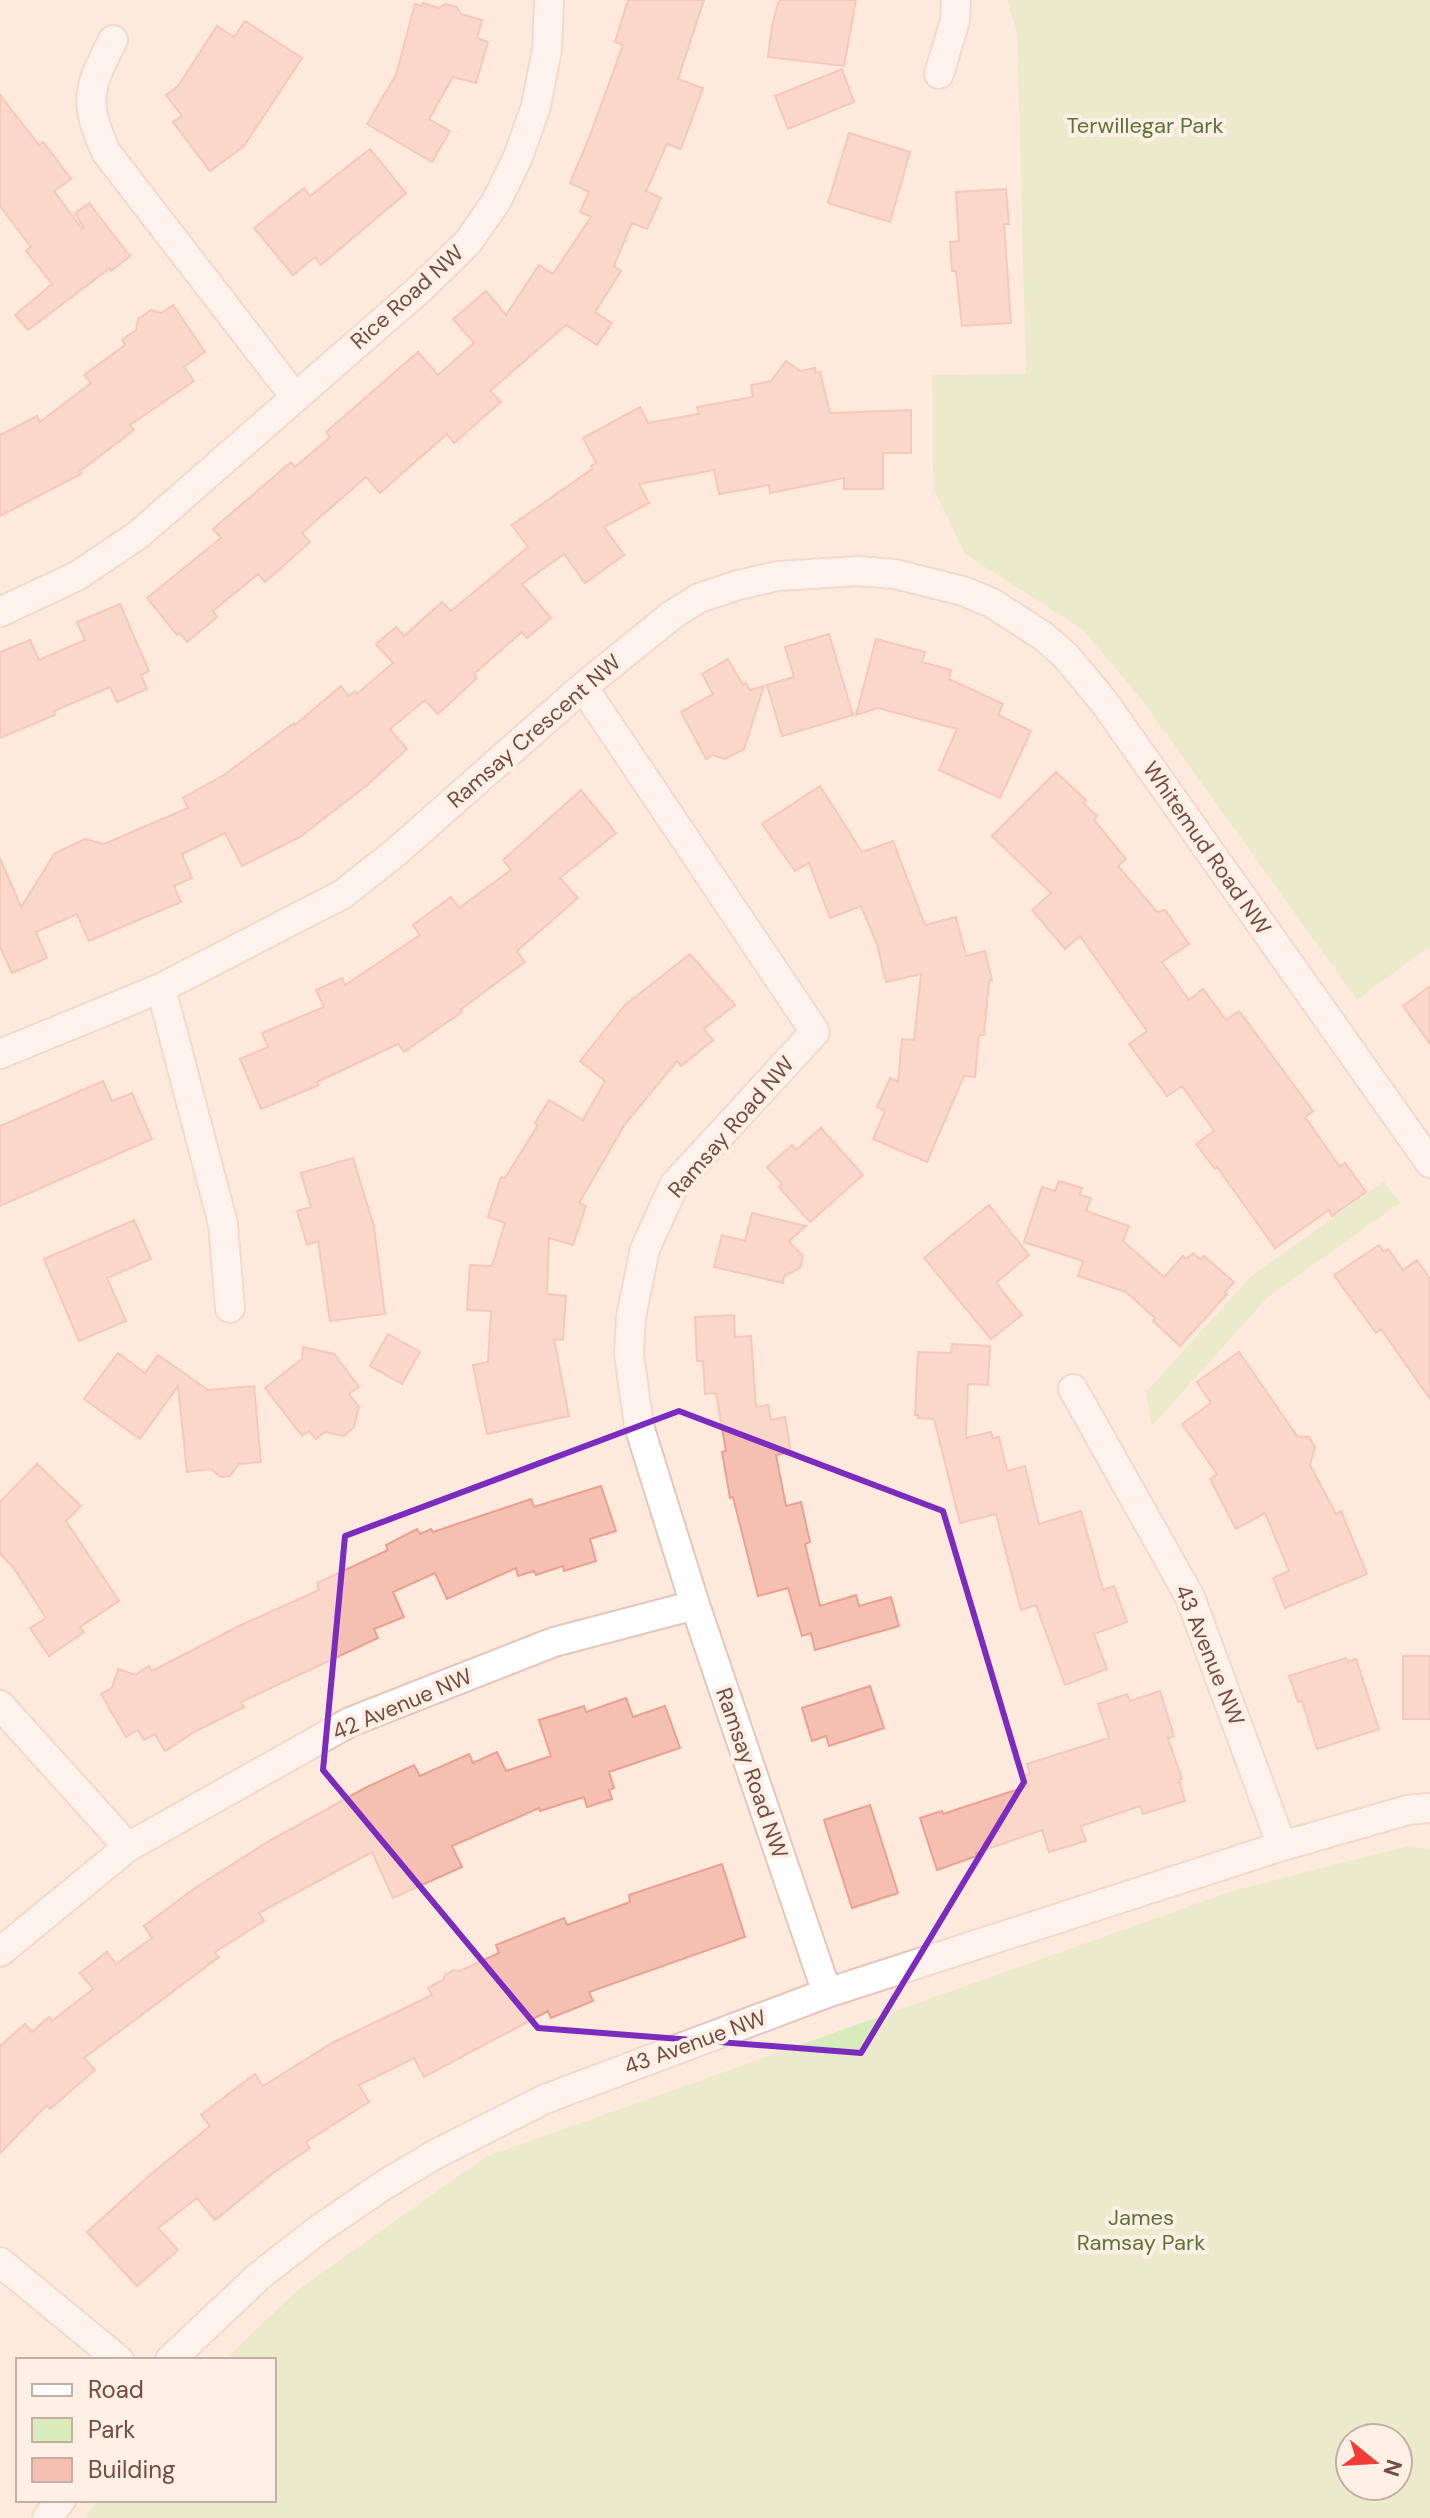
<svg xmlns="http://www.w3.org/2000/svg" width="1430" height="2518" font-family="'DM Sans',sans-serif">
  <rect width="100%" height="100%" fill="#feeadc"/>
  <path fill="#d8ecbb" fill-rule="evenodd" d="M1007,0H1430V946L1357,1000L1141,699L1083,630L965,554L933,488L932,375L1026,374L1017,33Z
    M1384,1181L1400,1203L1268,1297L1152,1426L1146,1392L1250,1277Z
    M1408,1846L1430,1849V2518H85L97,2500H274V2360H224L299,2289L485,2157L1232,1891ZM1350,2438H1398V2486H1350Z"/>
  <path fill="#f5c0b2" stroke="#e9a191" stroke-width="2" d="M628,0H704L678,79L703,88L681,149L667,144L646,191L661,198L647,229L632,223L614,266L621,271L595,312L612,323L597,345L566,325L490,391L501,402L454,443L447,434L380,493L366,477L302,533L310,542L265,582L258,574L213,611L217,617L187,642L180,633L177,635L147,598L221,538L213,529L291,462L295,467L330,437L326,432L418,352L438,375L474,343L453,319L486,291L506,315L539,265L553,274L591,217L580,212L589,192L570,183L589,138L623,45L615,42Z
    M779,0H856L844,66L768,57L772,26Z
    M423,3L439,8L445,4L457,7L461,14L482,20L477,38L488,42L476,83L453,77L429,119L450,131L432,162L367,124L396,75L415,4L422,6Z
    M245,21L302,58L244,146L210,171L173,122L182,116L166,95L178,86L217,26L234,37Z
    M842,69L854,102L788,129L775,96Z
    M0,95L39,145L43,142L71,179L54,191L82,229L84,228L75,213L89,203L130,256L111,271L110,268L28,330L15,315L52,284L26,251L31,247L0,206Z
    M849,133L910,152L890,222L828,203Z
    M370,149L406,193L321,265L315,257L293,275L254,228L304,188L310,196Z
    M1006,189L1009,224H1004L1011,323L962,326L956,271H952L950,242L959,241L956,192Z
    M173,305L205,352L184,367L194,381L130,425L134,430L80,471L81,474L0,516V435L37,416L40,422L91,383L84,375L125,345L122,340L136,330L138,319L151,310L161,313Z
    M786,361L800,371L815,368L816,373L820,372L830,413L911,410V453H883V489H844V478L770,493L769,485L719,494L714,470L639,484L649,503L604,527L624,555L585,583L564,554L522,584L551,618L527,638L522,632L474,674L477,678L438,714L425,700L390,729L407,749L366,786L300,837L242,866L225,833L182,854L192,878L174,886L181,902L89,941L77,914L36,932L47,958L12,973L0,947V858L21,907L55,853L85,839L104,844L188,808L183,798L224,775L294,723L295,725L341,686L349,696L355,691L357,694L393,663L376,644L396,627L404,636L442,602L451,611L528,547L512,525L592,469L591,466L596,463L583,438L640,407L648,423L699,414L697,407L753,397L751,385L771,381Z
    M120,604L149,671L141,675L147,689L117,702L110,687L54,711L55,715L0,738V652L30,640L39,660L85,640L77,622Z
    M829,634L853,715L782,736L767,685L794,677L785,647Z
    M876,639L925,652L922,662L951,670L949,679L1003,704L998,715L1031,731L1000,798L939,770L957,729L878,708L856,715Z
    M728,659L743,685L746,683L750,690L764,686L744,749L725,759L712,755L706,759L681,712L713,694L702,674Z
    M1056,772L1086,800L1083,803L1097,816L1094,820L1126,859L1118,866L1157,912L1165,910L1189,944L1162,962L1189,1000L1203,989L1226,1020L1239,1011L1313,1111L1305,1117L1340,1167L1345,1163L1366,1192L1332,1216L1329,1210L1275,1248L1217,1167L1215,1169L1196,1144L1214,1131L1182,1086L1167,1096L1129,1044L1147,1031L1080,936L1065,949L1032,910L1051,893L992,836Z
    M820,786L862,852L893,841L925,925L956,917L966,956L985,951L992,980L989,981L984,1035H979L975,1077L964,1076L927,1162L873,1139L885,1111L877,1107L890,1078L898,1082L902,1039L914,1040L921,974L886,982L877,944L861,906L830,918L809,863L795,871L762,824Z
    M581,790L616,833L560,878L578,898L517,951L525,962L460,1010L462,1012L404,1052L398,1044L317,1082L319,1085L261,1109L240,1059L268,1047L262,1033L324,1007L316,990L342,978L345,985L420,935L413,925L451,897L459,908L511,870L503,860Z
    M690,954L735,1005L704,1029L713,1040L681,1066L677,1061L625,1124L579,1203L586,1206L573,1245L549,1238L547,1294L566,1296L563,1340L554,1339L569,1416L487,1434L473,1365L488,1362L491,1311L467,1310L470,1265L492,1266L505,1223L488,1217L501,1177L505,1178L538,1125L535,1123L549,1100L583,1120L605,1081L580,1061L625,1005Z
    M1430,986V1044L1403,1006Z
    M103,1081L112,1101L132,1093L152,1139L0,1206V1126Z
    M821,1128L863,1175L810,1222L779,1187L782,1184L767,1167L792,1145L796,1150Z
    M353,1158L374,1227L385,1314L330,1321L318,1241L307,1245L297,1211L311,1207L301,1173Z
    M1059,1181L1082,1188L1080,1195L1091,1198L1086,1211L1129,1226L1123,1241L1164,1277L1183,1256L1186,1259L1193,1253L1201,1260L1204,1256L1234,1282L1225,1292L1227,1294L1180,1346L1153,1321L1155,1318L1126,1292L1078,1276L1083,1261L1024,1242L1042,1187L1055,1191Z
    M989,1205L1029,1255L996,1283L1022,1315L991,1339L924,1258Z
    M752,1213L806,1226L789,1241L803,1256L800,1268L784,1276L783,1283L714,1267L722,1235L745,1241Z
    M134,1220L151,1259L107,1278L126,1321L79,1341L44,1259Z
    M1379,1245L1384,1252L1388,1249L1403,1270L1417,1260L1430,1279V1399L1381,1329L1376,1333L1334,1275Z
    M734,1315L735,1337L751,1336L756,1407L768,1405L771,1420L785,1417L791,1452L776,1455L786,1506L801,1502L810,1542L805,1544L820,1606L856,1595L859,1606L891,1597L899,1626L815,1650L811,1633L802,1636L788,1588L758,1596L733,1497L730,1498L722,1452L726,1451L716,1393L705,1394L703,1361H697L695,1317Z
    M388,1334L420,1352L402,1384L370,1366Z
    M952,1344L990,1346L988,1385L968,1384L966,1438L991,1432L993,1438L999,1437L1007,1471L1025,1466L1039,1524L1081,1511L1103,1590L1114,1586L1127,1622L1094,1634L1107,1669L1065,1685L1036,1605L1021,1610L996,1514L960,1523L934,1419L918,1418V1415H915L918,1352L951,1353Z
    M303,1347L334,1354L359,1387L349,1394L359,1407L354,1427L344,1436L325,1432L316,1439L309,1431L302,1436L265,1388L302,1359Z
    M1239,1352L1297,1436L1309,1437L1315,1447L1310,1465L1336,1514L1341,1511L1367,1574L1285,1608L1273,1578L1289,1571L1265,1513L1236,1529L1210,1479L1217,1474L1182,1424L1211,1403L1197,1382Z
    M118,1353L145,1373L158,1355L208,1390L254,1386L261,1462L239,1464L230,1476L221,1477L211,1469L187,1472L178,1386L140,1439L84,1399Z
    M37,1464L81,1506L66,1521L119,1601L80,1627L84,1632L49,1656L30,1628L46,1618L13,1567L0,1554V1502Z
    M601,1486L616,1531L590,1539L596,1561L564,1571L563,1566L536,1575L534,1571L518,1576L516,1568L447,1599L435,1573L393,1592L404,1617L374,1629L378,1638L241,1702L244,1707L196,1731L165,1751L155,1734L144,1740L138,1730L126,1737L101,1694L112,1688L118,1669L135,1675L149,1666L152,1671L239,1626L319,1590L317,1583L388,1550L386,1545L417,1529L420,1534L431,1529L433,1532L531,1499L534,1507Z
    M1403,1656H1430V1719H1403Z
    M1346,1658L1347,1662L1356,1659L1379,1729L1317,1749L1302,1701L1298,1702L1289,1676Z
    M870,1686L884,1728L829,1746L826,1736L812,1741L802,1708Z
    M1160,1691L1174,1736L1168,1738L1182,1779L1179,1780L1185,1801L1143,1814L1140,1806L1081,1826L1086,1841L1049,1852L1042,1830L976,1853L977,1856L937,1870L920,1818L942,1811L943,1814L1028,1786L1025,1776L1030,1774L1027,1764L1109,1738L1098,1704L1127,1694L1130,1701Z
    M626,1698L633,1717L665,1706L680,1748L609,1772L614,1788L609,1790L612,1799L587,1807L584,1797L540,1811L539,1808L452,1846L462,1867L393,1898L372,1852L259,1913L264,1921L215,1952L219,1957L84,2058L95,2070L50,2109L47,2105L0,2153V2046L25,2024L32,2032L49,2017L52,2021L93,1989L80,1973L107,1952L116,1964L152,1938L144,1926L195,1888L269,1841L365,1788L414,1765L420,1776L469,1754L473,1763L497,1752L506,1771L551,1756L539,1720L584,1706L586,1712Z
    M870,1805L898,1893L852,1908L824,1820Z
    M722,1864L745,1937L589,1992L593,2001L551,2018L548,2011L424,2077L414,2058L359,2085L369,2102L306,2142L310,2148L273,2173L215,2220L197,2198L158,2228L178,2250L137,2286L87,2232L151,2174L210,2126L201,2115L255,2074L263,2086L332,2043L432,1995L428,1988L443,1980L445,1975L454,1970L460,1971L499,1953L496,1945L564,1918L567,1925L630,1902L629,1895Z"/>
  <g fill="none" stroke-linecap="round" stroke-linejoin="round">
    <g stroke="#e4c6bb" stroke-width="32">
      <path id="minor" d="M113,40C88,89 83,100 106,152L295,397
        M939,74L955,21L956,0
        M0,612L77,576L138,535L422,287L468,242L496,202L518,157L536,106L547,50L549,0
        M583,687L815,1032L674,1185L645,1249L631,1317L629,1354L639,1426L695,1605L827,1993
        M161,988L223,1224L230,1308
        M0,1054L161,988L343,894L396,852L583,687L672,615L699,598L738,585L778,576L857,571L895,574L963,591L992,603L1043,636L1066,656L1104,702L1430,1163
        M1073,1389L1190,1597L1282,1846
        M0,1705L128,1847
        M0,1952L128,1847L350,1722L554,1642L695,1605
        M0,2262L119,2360
        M170,2360L258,2277L318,2230L381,2187L434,2155L545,2099L827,1993L1282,1846L1408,1810L1430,1808
        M47,2518L61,2500"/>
    </g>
    <use href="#minor" stroke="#fff" stroke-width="28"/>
  </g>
  <path d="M0 0H1430V2518H0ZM679,1411L943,1511L1024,1782L861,2053L538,2028L323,1770L345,1536Z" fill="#feeadc" fill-opacity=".55" fill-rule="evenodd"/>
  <path fill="none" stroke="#7b2cbf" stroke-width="6" stroke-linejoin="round" d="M679,1411L943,1511L1024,1782L861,2053L538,2028L323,1770L345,1536Z"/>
  <g text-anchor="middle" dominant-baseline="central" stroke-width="8" stroke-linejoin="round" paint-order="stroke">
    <g font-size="22" fill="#577539" stroke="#ffefe4">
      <text x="1145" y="125">Terwillegar Park</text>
      <text x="1141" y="2217">James<tspan x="1141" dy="25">Ramsay Park</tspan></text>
    </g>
    <g font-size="22" fill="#744c44" stroke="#ffefe4">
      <text transform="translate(407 297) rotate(-42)">Rice Road NW</text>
      <text transform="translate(534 731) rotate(-41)">Ramsay Crescent NW</text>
      <text transform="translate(1207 848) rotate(55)">Whitemud Road NW</text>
      <text transform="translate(731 1127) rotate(-49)">Ramsay Road NW</text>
      <text transform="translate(1210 1655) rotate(68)">43 Avenue NW</text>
      <text transform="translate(402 1704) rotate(-23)">42 Avenue NW</text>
      <text transform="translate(752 1773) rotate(71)">Ramsay Road NW</text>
      <text transform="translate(695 2042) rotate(-20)">43 Avenue NW</text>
    </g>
  </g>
  <rect x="16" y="2358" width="260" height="144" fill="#ffefe4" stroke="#c7aea4" stroke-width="2"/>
  <rect x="32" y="2384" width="40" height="12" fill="#ffffff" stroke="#c7aea4" stroke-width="2"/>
  <text x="88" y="2398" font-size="24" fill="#744c44">Road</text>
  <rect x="32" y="2418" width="40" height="24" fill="#d8ecbb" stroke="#c7aea4" stroke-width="2"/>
  <text x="88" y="2438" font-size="24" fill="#744c44">Park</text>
  <rect x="32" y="2458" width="40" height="24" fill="#f5c0b2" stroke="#c7aea4" stroke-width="2"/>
  <text x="88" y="2478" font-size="24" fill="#744c44">Building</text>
  <g transform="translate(1374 2462) rotate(108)"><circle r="38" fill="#ffefe4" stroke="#c7aea4" stroke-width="2"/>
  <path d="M0-6L14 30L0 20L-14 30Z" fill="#f23c37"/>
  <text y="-12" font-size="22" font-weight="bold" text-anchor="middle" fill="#744c44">N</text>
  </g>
</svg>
